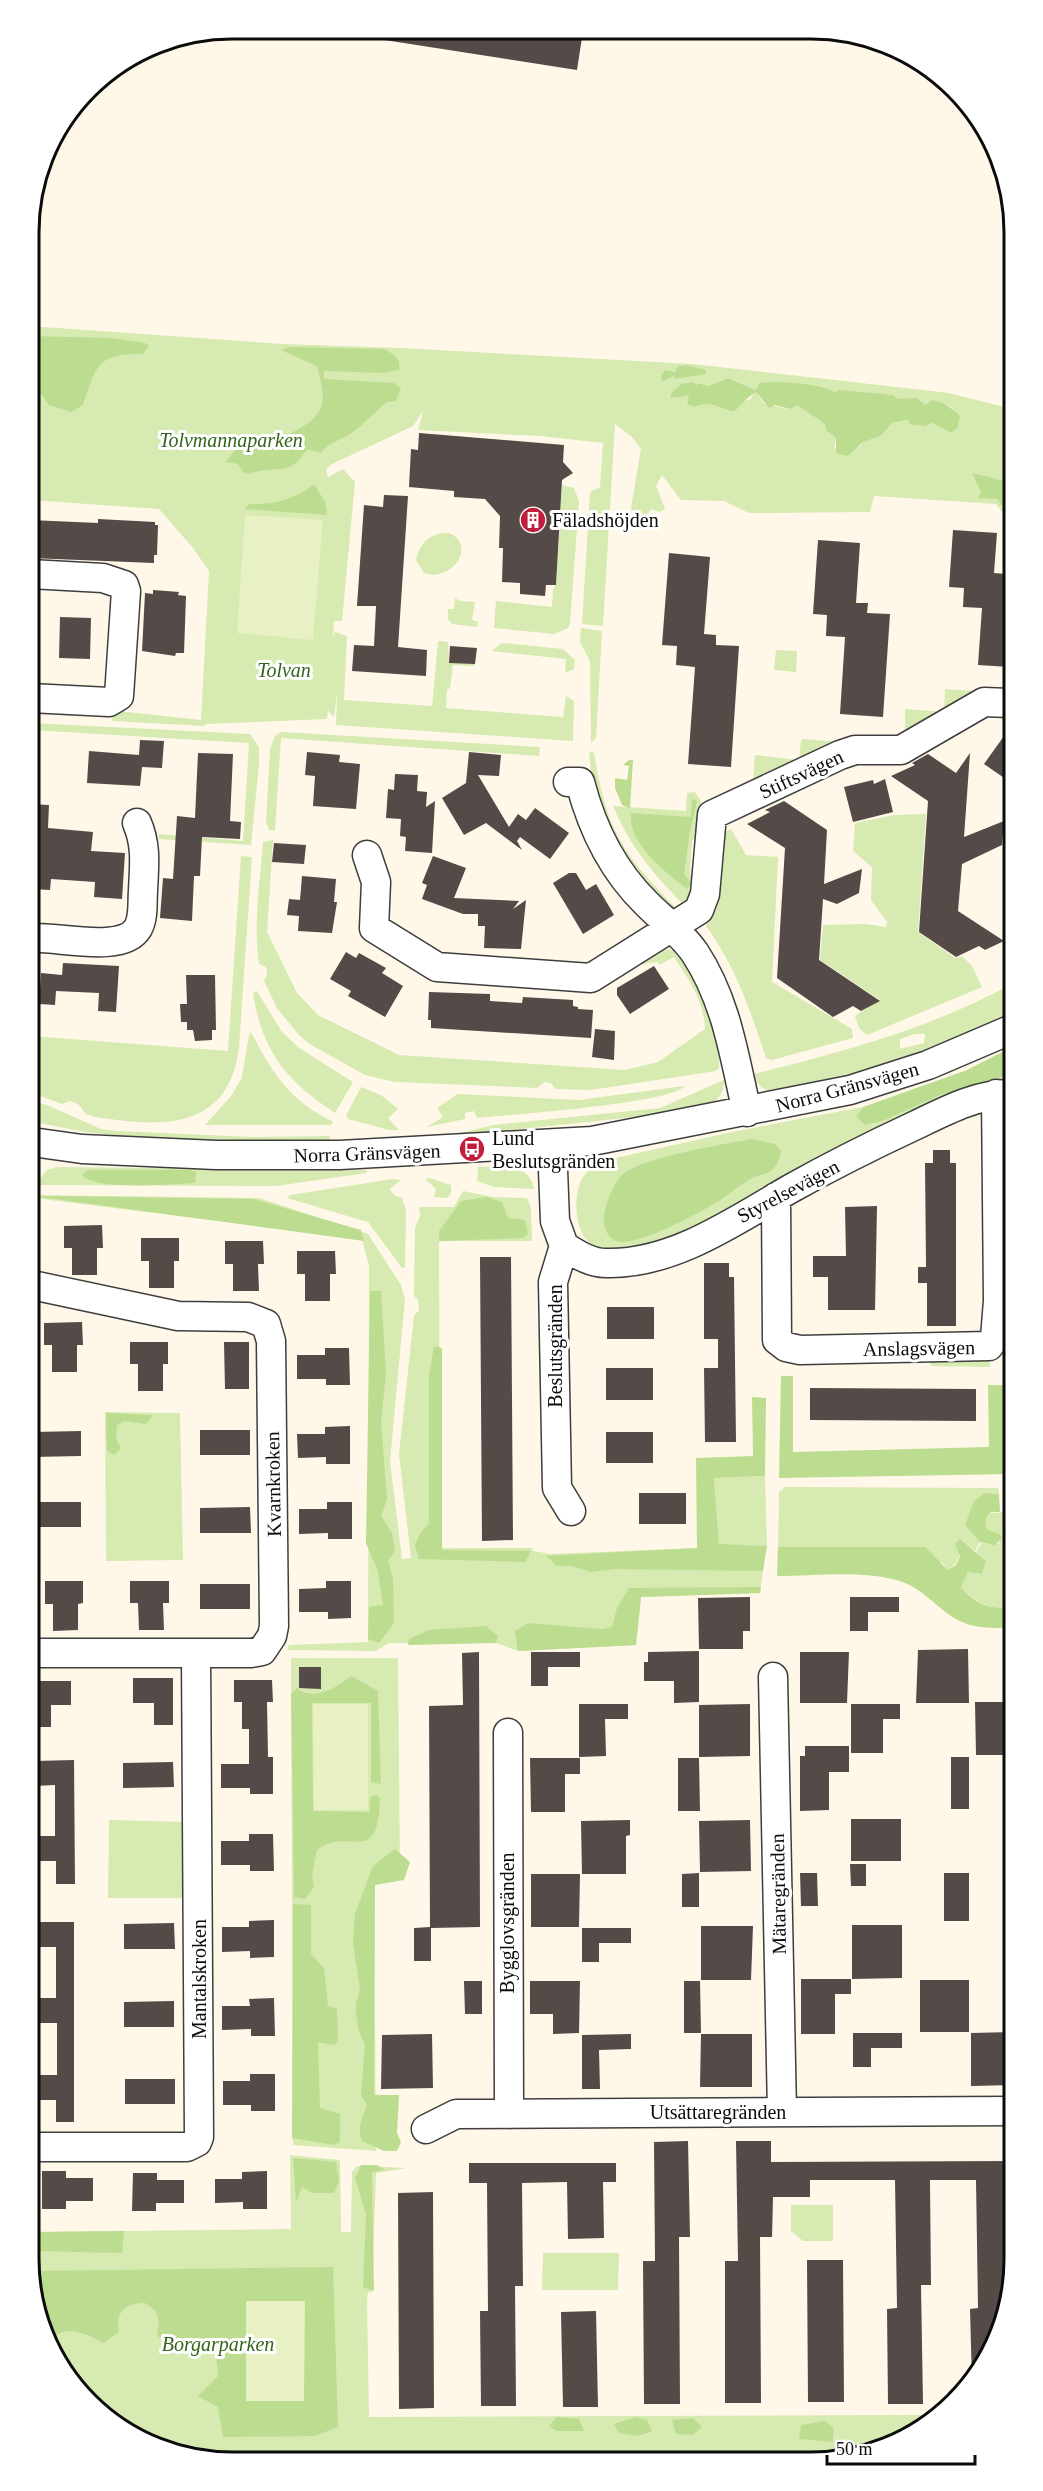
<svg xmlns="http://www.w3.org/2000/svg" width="1043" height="2491" font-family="'Times New Roman',serif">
  <rect width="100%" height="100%" fill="#fff8e8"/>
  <path fill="#d6eab1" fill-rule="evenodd" d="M29,326L283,344L400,348L693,364L949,393L1008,408L1009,482L973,474L981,492C994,498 1009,505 1009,521L996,504L874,496L870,512L749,513L724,501L681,500L662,475L656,486L665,509L659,512L652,509L643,518L635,515L631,508L641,449L632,437L615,424L603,626L582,624L590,492L600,487L603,443L541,436L418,430L423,411L413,426L330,465L326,470L328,477L343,469L355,482L342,621H334L333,637L335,632L347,636L344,700L432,706L438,641L448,642L449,662L475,664L474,666L453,665L450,688L447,690L446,708L563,717L566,696L574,701L573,741L336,725L337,693L334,717L328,711L327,719L205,724L204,726L113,721L109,710L201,720L209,571L193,548L159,509L30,500ZM688,365L706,370L676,379L674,376H670L667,381L665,370L675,372L678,366ZM728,378L757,390L759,383C776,380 821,383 835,392L893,395L898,399L925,405L932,400L953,408L951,433L932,423L925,426L911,425L908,420L892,423L881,436L863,442L859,447L834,449L836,438L826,430L825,424L796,404L789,409L764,404L756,392L753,393L751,399L742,402L734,412C717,408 712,400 694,407L687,404L690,396L672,398L671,393L681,384L696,385L700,383L708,386Z
    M562,485L574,488L579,501L570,624L568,628L554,634L494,628L496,601L552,607L553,589L556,585Z
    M449,533C478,546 451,583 424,573L416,560C420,543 430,532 449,533Z
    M455,598L460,601L475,602L472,620L478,622L477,627L452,624L448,619V609H454Z
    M581,628L602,631L596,738L591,743L590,661L580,642Z
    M502,643L563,649L575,660L574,669L565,673L566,659L491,651Z
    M776,650L797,651L796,672L774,670Z
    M945,689L975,691L977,693L908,734L905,732V709L944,712Z
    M31,723L250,734L259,747V764L251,845L159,839V834L243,841L249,743L31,730Z
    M281,732L540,747L539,756L281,738L275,830H269L266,822L270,749L275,736Z
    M804,739L838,742L753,783L755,755L799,760L801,740Z
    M589,751L594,753C607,833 623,854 679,911L668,908L621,855L593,790Z
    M695,792L702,803L700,832L692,841L690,874L697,880L686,907C653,874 631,848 613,806L686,811L687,793Z
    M926,814L918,932L955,958L962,956L972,966L982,987L867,1035L859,1028L855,1016L880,1000L820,960L823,925L865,924L886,927L887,922L871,900L872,867L853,851L855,823L894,815Z
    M731,829L746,855L778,857L772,982L852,1029L853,1038L772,1060L766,1058C750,1010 736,967 706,926L717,909L722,834Z
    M273,840L267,932L297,993L318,1015L399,1055L625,1070L658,1062L705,1029C704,1001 689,980 674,957L659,965L658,962L634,965L660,949L675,950C701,980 720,1027 719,1068L716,1071L591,1090L555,1089L551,1083L545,1082L537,1088L395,1082L365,1075L311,1045L299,1035L277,1008L264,981L267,974L266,967L259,964C253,923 260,883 263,842Z
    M241,856L252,857L239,1048C228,1132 160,1127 95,1117L86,1114L78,1104L70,1101L62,1104L32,1093L31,1036L228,1051Z
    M1010,985V1016L956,1042L868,1074L771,1092L761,1087L750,1075C839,1053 929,1029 1010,985ZM915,1034H925L924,1043L900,1049V1039Z
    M257,991L282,1032L299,1048L353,1082L335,1113C287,1081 262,1052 253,993Z
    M251,1032C272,1073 290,1101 333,1122L331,1125H205L232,1095L242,1077L249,1035Z
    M1010,1075V1083L653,1244C634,1248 613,1256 595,1247C575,1237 573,1201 580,1183C585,1171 595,1165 607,1160L732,1132L863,1107L856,1116L864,1125L883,1121L940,1095Z
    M724,1080C724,1097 714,1104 700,1110L439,1138L494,1125L660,1108Z
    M684,1086C675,1103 507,1115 477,1118L474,1111L465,1113V1119L427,1127L443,1117L437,1108L458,1094L579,1100Z
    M361,1087L381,1095L398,1109L388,1118L399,1130H389L348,1119L346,1116Z
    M32,1101L47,1105L101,1129L117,1131L252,1137L330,1136V1143L138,1138L85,1132L34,1122L32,1120Z
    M508,1166C521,1168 532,1175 534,1189L494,1187L477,1181L478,1167Z
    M57,1167L367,1170V1173L276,1186L35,1185L47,1170Z
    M429,1178L451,1185V1193L448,1198L434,1197L436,1189L425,1179Z
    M393,1179L401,1180L390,1189L394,1195L402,1198L406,1210L405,1268H402L368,1222L287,1198L290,1195Z
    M463,1191L493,1197L527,1198L531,1208L532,1241H439L440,1548H532L533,1551L551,1554L697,1548L712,1558L763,1571L760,1593L641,1597L636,1645L518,1651L496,1643H389L376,1651L287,1650L289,1645L368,1642L369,1266L362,1239L34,1198L37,1195L259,1198L368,1234L401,1285L405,1299L390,1461L402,1559L411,1558L399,1454L414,1316L419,1310L418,1300L414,1296L415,1228L420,1216L419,1207H454Z
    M987,1357L991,1367L931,1366V1358Z
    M105,1412L180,1413L183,1560L106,1561Z
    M765,1476L767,1546L719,1545L714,1478Z
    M785,1487L998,1488L999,1494L990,1493L965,1525L980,1542L975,1551L960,1539C960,1554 961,1561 948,1570L942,1562L778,1547L779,1492Z
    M1012,1487V1605C992,1612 974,1602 961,1587L968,1572L982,1574L986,1561L976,1552L981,1543L999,1544L1000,1534L986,1529V1516L991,1513L1009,1512L1008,1490Z
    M291,1658H398L400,1873L374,1876L376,2151L293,2145Z
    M109,1820L188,1822V1898H108Z
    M290,2155L340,2160L341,2232H351L352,2172L357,2166L407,2168L376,2173L372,2292H368L367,2301L369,2417L938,2415L924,2428L864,2455L190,2458L98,2412L56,2361L35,2311V2232L291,2229Z
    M791,2205H833V2241H803L791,2231Z
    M543,2253H619L618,2290H542Z"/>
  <path fill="#bcdc90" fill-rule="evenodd" d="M29,336L112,338L145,343L149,346L143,354C95,353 96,368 83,405L71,412L49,405L42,395L29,392Z
    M289,347L384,349C394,355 401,357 399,370L383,373L324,371V379L394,383L401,389L396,401L387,402C374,412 364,425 350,434C339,441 329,442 321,453L307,449C303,454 300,460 295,464C282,473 264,467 249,474L243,472L238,464L226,462L241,442C263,447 313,430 321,407C326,393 320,379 317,366L281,350Z
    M688,365L706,370V374L675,379L674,376L662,382L661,376L665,370L675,372L678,366Z
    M728,378L756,390L759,383C776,380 821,383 835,392L840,390L893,395L898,399L917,398L925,405L932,400C944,402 952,408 960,416L958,427L951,433L932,423L925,426L911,425L907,420L892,423L881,436L863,442L848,456L836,453V438L826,430L825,424L797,405L790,409L775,405L769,408L756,392C750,395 740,406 734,412C718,408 711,400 694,407L687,404L689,396L671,398V393L681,384L693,382L696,385L700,383L708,386Z
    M972,473L1009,482V513L996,499L978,498L981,492Z
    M314,484L325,502L327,515L244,509L249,504C272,505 296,500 314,484Z
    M629,760H633L630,808L622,805L615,788V778L627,780L629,766L623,765Z
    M692,799L697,801L689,836L684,874L691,883L687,889C665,872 628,844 631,813L691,817Z
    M1010,1048V1075L940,1095L883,1121L864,1125L856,1116L863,1107L967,1070Z
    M751,1139L775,1144L781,1151C780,1158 777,1166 771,1171C767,1174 759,1175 754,1177C739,1185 727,1197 712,1205C695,1215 634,1248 616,1241C607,1237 603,1226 604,1218C605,1205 612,1186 621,1176C638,1158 725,1144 751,1139Z
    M88,1170H189L196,1172L195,1183C173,1184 95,1191 82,1175Z
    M44,1196L253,1199L361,1230L364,1241L40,1197Z
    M487,1197L502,1202L508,1218L525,1220L528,1234L523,1238L439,1241V1231L461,1201Z
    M370,1291H381L386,1372L381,1422L387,1499L381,1516L392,1533L395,1551L388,1561L393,1579L394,1623L379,1643L368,1639L369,1607L383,1605L378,1572L366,1543Z
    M434,1346L442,1348V1550L531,1551L525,1562L419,1559L415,1545L421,1532L429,1524V1376Z
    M781,1376H793V1452L989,1447L988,1385H1011L1012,1474L779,1478Z
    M752,1397L766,1398L765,1476L714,1478L719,1544L767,1546L763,1571L615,1569L591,1572L572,1566H557L546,1556L697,1548L696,1458L753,1456Z
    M106,1413L153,1415L146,1424L125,1421L117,1425L116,1439L121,1448L114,1455L107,1451Z
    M985,1493L999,1494L1000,1512H991L986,1517V1529L1000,1534L1002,1538L995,1545L980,1542L965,1525L974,1501Z
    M960,1539L986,1561L982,1574L968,1572L961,1587C974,1603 991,1612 1012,1605V1628C996,1628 977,1629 962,1622C941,1613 927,1592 905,1583C871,1569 814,1576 777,1576L778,1547H925L948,1570L956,1565L960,1556L955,1544Z
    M761,1587L760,1593L641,1597L636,1645L518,1651L515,1631L528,1623L602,1629L612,1627L617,1608L629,1588Z
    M486,1626L498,1636L496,1643L408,1645L409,1639L429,1630Z
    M351,1676L378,1691L381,1784L371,1782V1703H312L313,1811L370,1812V1797L376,1795L380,1798C378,1870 349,1825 317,1850L312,1875L314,1887L305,1899L294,1897L291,1694L297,1688C313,1702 337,1688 351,1676Z
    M395,1849L410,1862L404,1880L375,1885L374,2095H399L397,2133L401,2142L397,2151H384L362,2141C357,2126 362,2119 367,2105L361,2096L365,2044L359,2032L356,2014V2003L360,1990L353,1942L355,1914L373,1866Z
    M293,1904L311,1905V1954L324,1968L328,2006L337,2009L338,2041L335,2045L318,2042L320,2108L340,2114V2142L334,2145L292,2138Z
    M293,2158L336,2162L339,2181L334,2193H312L302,2187L296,2202Z
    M361,2165H377L385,2170L372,2172L374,2291L363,2287L366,2214L355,2178Z
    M124,2231L122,2253L35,2251V2232Z
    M333,2267L338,2427L315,2436L223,2437L218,2407L198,2396L218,2376C218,2348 209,2340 181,2340L171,2349L157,2335L159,2324L156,2311L145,2303C125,2303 115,2312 119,2332L103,2343C86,2333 64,2323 48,2342L35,2311V2271ZM247,2301H304V2400H246Z
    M557,2417L579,2419L584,2431H557L549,2426Z
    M636,2417L647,2420L652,2431L638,2436L619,2433L614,2424Z
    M693,2418L702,2427L693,2435L676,2434L672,2420Z
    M824,2421L833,2427V2442L799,2439L801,2425Z"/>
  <path fill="#e7f1c3" d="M245,515L323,520L313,640L237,633Z
    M313,1704H368V1810H314Z
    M246,2301H305L304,2401H246Z"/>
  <path fill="#544a47" d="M379,29L583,31L577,70L378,39Z
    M419,433L564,445L563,462L573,473L562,480L556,585H546L545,596L520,594V583L502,582L503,548H499L500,516L485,499L454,497V491L409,487L411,449L418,450Z
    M384,495L408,496L398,647L427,650L426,676L352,671L354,645L374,646L376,606H357L364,505L383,507Z
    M98,519L155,522V525H158L157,555H154V563L30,558V520L98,523Z
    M953,530L997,533L994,573L1006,574L1005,583H1009V667L978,665L982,608L963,607L964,588L949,587Z
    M818,540L860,543L856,603H868L867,613L890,614L883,717L840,714L845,637L826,636L827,615L813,614Z
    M669,553L710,557L704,634L716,635V645L739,646L731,767L688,764L695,667L676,665L677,646L662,645Z
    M153,590L179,592L178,595L186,596L184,653H176L175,656L142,651L145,593L153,594Z
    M60,617L91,618L90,659L59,658Z
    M450,646L477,648L475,664L449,663Z
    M1009,729L1010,782L984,764Z
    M140,740L164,741L162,768L142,767L140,786L87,783L89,751L139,755Z
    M307,752L340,755L339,762L360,764L356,809L313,806L315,776L305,775Z
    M469,752L501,755L499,776L478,775L509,827L518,814L526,820L535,808L569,833L550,859L520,837L517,841L522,850L486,823L464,835L442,798L466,783Z
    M198,753L233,754L230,821L241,822L240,839L202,837L200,876H194L192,921L160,918L163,878L173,879L177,816L195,818Z
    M970,753L964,837L1004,821L1002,845L962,864L958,911L1004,941L985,950L979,946L956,957L919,932L928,801L891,776L915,765L912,763L928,754L956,773Z
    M395,774L418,775L417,791L427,792L426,807L435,801L432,853L405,851L406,837L400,836L401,819L386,818L388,789L394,790Z
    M885,779L893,812L853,822L844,787L873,780L874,784Z
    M784,801L827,830L824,884L862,869L859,893L837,904L823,899L819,960L880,1001L861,1011L853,1006L833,1017L777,978L785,848L747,824L770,812L765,810Z
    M31,804L49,805L48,828L93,832L91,851L125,853L122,899L94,897L95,882L51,879L50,890L31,889Z
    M274,843L306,845L304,864L272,862Z
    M433,856L466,868L454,898L519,901L513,909L526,900L521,949L484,948L485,926H478V914H463L422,899L427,885L422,883Z
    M569,873H576L586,890L596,884L614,915L583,934L553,883Z
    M302,876L336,879L334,902H337L332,933L298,931L299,916L287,915L289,899L300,900Z
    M346,952L356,958L359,953L386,968L382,973L403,986L385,1017L348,996L351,991L330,979Z
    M63,963L119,966L116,1012L98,1011L99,993L56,991L55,1005L39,1004L41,973L62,975Z
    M654,966L669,989L630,1014L617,995V988Z
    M186,975H215L216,1030H212V1040L195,1041L193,1030H187V1022H181L180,1004H187Z
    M429,992L490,994V1001L522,1003L523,997L573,1000V1006L578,1007V1009L593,1010L591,1038L431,1028V1020H428Z
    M595,1029L615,1031L614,1060L592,1057Z
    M933,1150H950V1163H956V1326H927V1283H918V1267H926L925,1163H933Z
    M877,1206L875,1310H828V1277H813V1256H846L845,1207Z
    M102,1225L103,1248H97V1275H72V1248H64V1226Z
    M141,1238H179V1261H174V1288H149V1261H141Z
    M225,1241H263L264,1264H258L259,1291H233V1264H225Z
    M297,1251H335L336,1274H330V1301H305V1274H297Z
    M480,1257H511L513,1540L482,1541Z
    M704,1263H729V1277H734L736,1442H705L704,1368H718V1339H704Z
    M607,1307H654V1339H607Z
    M82,1322L83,1345H77V1372H52V1345H44V1323Z
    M130,1342H168V1364H163V1391H138V1364H130Z
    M224,1342H249V1389H225Z
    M325,1348H349L350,1385H326V1379H297V1355H325Z
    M606,1368H653V1400H606Z
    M810,1388L976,1389V1421L810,1420Z
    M350,1426V1464H326V1457L298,1458L297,1434H325V1427Z
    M200,1430H250V1455H200Z
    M81,1431V1456L33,1457V1432Z
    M606,1432H653V1463H606Z
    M639,1493H686V1524H639Z
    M33,1502H81V1527H33Z
    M327,1502H352V1539H328V1533L299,1534V1509H327Z
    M250,1507L251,1533H200V1508Z
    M45,1581H83V1603L78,1604V1630L53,1631V1604H45Z
    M130,1581H169V1603H163L164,1630H139L138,1603H130Z
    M326,1581H351V1618L328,1619V1612H299V1589L326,1588Z
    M200,1584H250V1609H200Z
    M750,1597V1631H743V1649H699L698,1598Z
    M850,1597H899V1612H868V1631H850Z
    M968,1649L969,1703H916L918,1650Z
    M699,1651V1702L674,1703V1681H644V1662H648V1652Z
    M479,1652L480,1927L431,1928V1961H414V1928L430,1927L429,1706L463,1705L462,1653Z
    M531,1652H580V1667H548V1686H531Z
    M800,1652H849L847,1703H800Z
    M299,1667H321V1689L299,1688Z
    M133,1678H173V1725H154V1703H133Z
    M234,1680H272L273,1702H267L268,1757H273V1794H250V1788H221V1764H249V1729H242V1702H234Z
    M33,1681H71V1705H51V1727H34Z
    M975,1702H1012V1755H976Z
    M579,1704H628V1719H605L606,1756L579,1757Z
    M750,1704V1756L699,1757V1705Z
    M851,1704H900V1719H883V1753H851Z
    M805,1746H849V1772H829V1810L800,1811V1756H805Z
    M951,1757H969V1809H951Z
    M530,1758H580V1774H565V1812H531Z
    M678,1758H699L700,1811H678Z
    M74,1760L75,1884H56V1861H35V1836H55V1785L34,1786V1761Z
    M173,1762L174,1787L123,1788V1763Z
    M851,1819H901V1861H851Z
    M630,1820V1835L626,1836V1874H582L581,1821Z
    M750,1820L751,1871L700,1872L699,1821Z
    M249,1834H273L274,1871H250V1865H221V1841H249Z
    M850,1864H866V1886H851Z
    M699,1873V1907H682V1874Z
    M800,1873H817L818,1906H801Z
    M944,1873H969V1921H944Z
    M531,1874H580L579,1927H531Z
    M274,1920V1957L250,1958V1951L222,1952V1927H249V1921Z
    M34,1922H74V2122H56V2100H35V2075H57V2023H35V1998H56V1947H35Z
    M174,1923L175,1949H124V1924Z
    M852,1925H902V1978L852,1979Z
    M701,1926H753L751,1980H701Z
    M582,1928H631V1943H599V1962H582Z
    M801,1979H851V1994H835V2034H801Z
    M920,1980H969V2032H920Z
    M464,1981H482V2014H465Z
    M530,1981H580L579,2033L553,2034V2014H530Z
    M684,1981H700L701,2033H684Z
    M274,1998L275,2036H251V2029L222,2030V2006H250L249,1999Z
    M174,2001V2027H124V2002Z
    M1013,2032L1014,2085L971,2086V2033Z
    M853,2033H902V2048H871V2067H853Z
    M432,2034L433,2088L381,2089L382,2035Z
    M631,2034V2049L599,2050L600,2089H582V2035Z
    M701,2034H752V2087H700Z
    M250,2074H275V2111H251V2105H223V2081H250Z
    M125,2079H175V2104H125Z
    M688,2141L690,2237H679L680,2404H644L643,2261H655L654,2142Z
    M736,2141H771V2162L1014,2161V2180H1011L1012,2279L1011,2284H1005V2310L999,2337L972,2383L970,2309L978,2308L976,2180H930L931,2285H921L923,2404H888L887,2309L897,2308L895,2180H810V2197H773L772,2237H760L761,2403H725V2261H738Z
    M469,2163H616V2182H603L604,2238L568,2239L567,2182L522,2183L523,2286H515L516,2406H481L480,2311H488L487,2183H469Z
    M42,2171H66V2178H93V2201H66V2209H42Z
    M267,2171V2209H243V2202L215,2203V2179H242V2172Z
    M133,2173H157V2180H184V2203H156V2211H132Z
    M433,2192L434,2408L399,2409L398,2193Z
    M807,2260H843L844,2402H808Z
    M596,2311L598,2407H563L561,2312Z"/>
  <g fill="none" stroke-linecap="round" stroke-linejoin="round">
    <g stroke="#3e3e3e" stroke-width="31">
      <path id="minor" d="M30,574L103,578L124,585L126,591L119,696L109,702L30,698
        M568,782H580C592,829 612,870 647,904C663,920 682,934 695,953C727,1002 734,1056 747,1112
        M367,855L376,882L374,928L437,967L591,978L699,910L705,894L712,815L840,755L855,750H901L984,702L1009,703
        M31,938C57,936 123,954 138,928C144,917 142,903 143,891C144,866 147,846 137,823
        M32,1142L82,1149L216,1155H340L592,1141L850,1090L928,1065L1010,1030
        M552,1144L555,1221L564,1246L553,1282L557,1488L571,1511
        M776,1197L777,1340L786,1347L800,1350L989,1346L995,1338L998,1301L996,1094
        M564,1246C577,1254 590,1263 606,1263C672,1265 735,1221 790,1189C831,1166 873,1145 916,1125C945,1111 977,1094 1010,1094
        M32,1285L178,1316L248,1317L266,1324L271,1341L274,1626L272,1636L262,1651L251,1653H33
        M773,1677L782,2112
        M508,1733L509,2114
        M426,2129L456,2114L1014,2111
        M35,2147H187L197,2142L199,2137L196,1653"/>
    </g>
    <use href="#minor" stroke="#fff" stroke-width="28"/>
  </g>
  <defs>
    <g id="building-disc" transform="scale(1.35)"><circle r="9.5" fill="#c01e3b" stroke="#fff"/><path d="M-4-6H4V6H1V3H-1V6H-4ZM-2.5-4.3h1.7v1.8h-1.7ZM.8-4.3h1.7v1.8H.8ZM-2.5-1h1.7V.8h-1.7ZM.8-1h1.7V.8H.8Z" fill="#fff"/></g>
    <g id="bus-disc" transform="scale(1.35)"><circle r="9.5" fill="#c01e3b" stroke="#fff"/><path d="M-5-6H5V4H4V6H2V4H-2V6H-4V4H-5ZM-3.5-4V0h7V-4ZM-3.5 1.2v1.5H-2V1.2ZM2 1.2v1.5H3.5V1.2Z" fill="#fff"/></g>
  </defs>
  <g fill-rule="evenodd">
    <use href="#building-disc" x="533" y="520"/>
    <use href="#bus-disc" x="472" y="1149"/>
  </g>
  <g text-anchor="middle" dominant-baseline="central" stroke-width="6" stroke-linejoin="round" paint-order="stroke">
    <g font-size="20" font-style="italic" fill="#336419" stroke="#fff">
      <text x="231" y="440">Tolvmannaparken</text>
      <text x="284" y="670">Tolvan</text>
      <text x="218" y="2344">Borgarparken</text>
    </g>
    <g font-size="20" fill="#0b0b0b" stroke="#fff" text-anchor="start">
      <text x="552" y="520">Fäladshöjden</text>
      <text x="492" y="1138">Lund<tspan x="492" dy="23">Beslutsgränden</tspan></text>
    </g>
    <g font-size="20" fill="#0b0b0b" stroke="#fff">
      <text transform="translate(801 774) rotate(-25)">Stiftsvägen</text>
      <text transform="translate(847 1087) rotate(-15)">Norra Gränsvägen</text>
      <text transform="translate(367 1153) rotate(-2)">Norra Gränsvägen</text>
      <text transform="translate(788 1191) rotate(-28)">Styrelsevägen</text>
      <text transform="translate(555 1346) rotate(-90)">Beslutsgränden</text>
      <text transform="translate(919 1348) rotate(-1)">Anslagsvägen</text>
      <text transform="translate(273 1484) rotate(-91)">Kvarnkroken</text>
      <text transform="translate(778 1894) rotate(-91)">Mätaregränden</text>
      <text transform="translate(507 1923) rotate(-90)">Bygglovsgränden</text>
      <text transform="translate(199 1979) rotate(-90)">Mantalskroken</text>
      <text x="718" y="2112">Utsättaregränden</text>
    </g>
  </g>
  <path d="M0 0H1043V2491H0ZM232 39H811A193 193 0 0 1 1004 232V2259A193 193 0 0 1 811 2452H232A193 193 0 0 1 39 2259V232A193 193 0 0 1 232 39Z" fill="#fff" fill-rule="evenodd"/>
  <path fill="none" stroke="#0b0b0b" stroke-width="3" d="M232 39H811A193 193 0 0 1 1004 232V2259A193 193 0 0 1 811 2452H232A193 193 0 0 1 39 2259V232A193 193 0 0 1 232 39Z"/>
  <path d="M827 2455v9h148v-9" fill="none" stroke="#0b0b0b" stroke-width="3"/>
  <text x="836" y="2455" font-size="18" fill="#0b0b0b" stroke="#ffffff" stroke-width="4.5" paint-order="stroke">50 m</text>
</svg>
